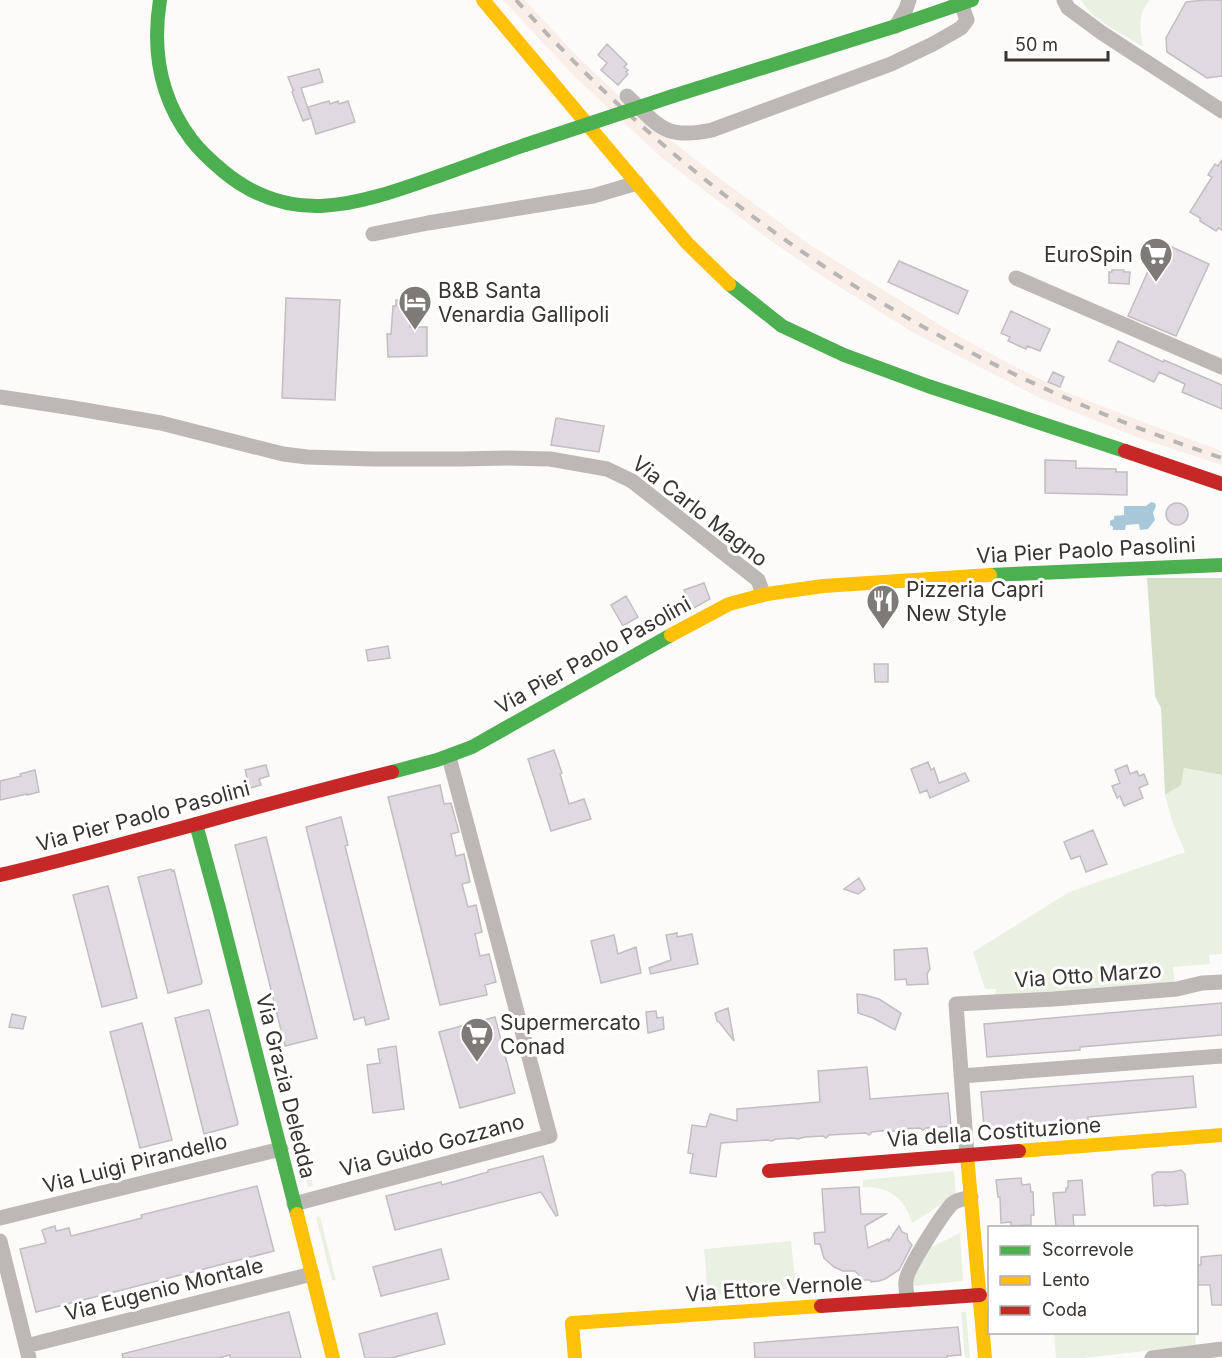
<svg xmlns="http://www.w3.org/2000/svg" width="1222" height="1358" font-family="Inter,sans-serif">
  <rect width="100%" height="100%" fill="#fdfbfa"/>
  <path fill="#f9eee8" d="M503,0H525L575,54L641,117L714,174L807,243L948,330L1008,363L1066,392L1143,422L1222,451V465L1139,438L1040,398L914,333L822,276L774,243L663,159L576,78Z"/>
  <path fill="#ebf1e2" d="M1081,0H1150C1137,14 1140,29 1143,47C1122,33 1094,22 1081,0Z
    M1184,768L1222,775V954L1209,955L1210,964L1173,967L1175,984L995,996L996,989H985L973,952L1069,892L1185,852L1172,821L1165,795L1180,785Z
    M298,1122L313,1186L308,1187L293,1123Z
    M954,1171L956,1195L912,1223C905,1198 889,1187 863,1187V1180Z
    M320,1216L336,1280L332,1281L316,1217Z
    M960,1233L963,1281L913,1286L912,1280L928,1249Z
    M791,1241L796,1288L708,1296L704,1249Z
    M961,1312H966L970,1358H965Z
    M1054,1333H1195L1196,1345L1085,1358H1056Z"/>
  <path fill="#d6e0c8" d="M1147,578H1222V775L1184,768L1181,785L1165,795L1161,708L1155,696Z"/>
  <path fill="#a8c8d9" d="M1151,502L1155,503L1156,506L1153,513L1155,520L1148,529L1140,530L1139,524L1126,525L1125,530H1113V527L1110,525V521L1114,519V516L1124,515V506H1146Z"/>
  <path fill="#e0d9e1" stroke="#c0bebf" stroke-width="1.5" d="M1205,0H1222V76L1207,78L1167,52L1166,38L1186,2Z
    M607,44L627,64L624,67L628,70L626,72L628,74L618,85L601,70L607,63L598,55Z
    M319,69L323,82L301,88L311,118L303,121L292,92L294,90H293L288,77Z
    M329,101L330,104L338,101L339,104L348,101L355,122L316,134L308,107Z
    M1222,160V230L1218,228L1216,231L1200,221V218L1190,212L1212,177L1208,175L1215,164L1218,166Z
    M1161,242L1209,264L1176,336L1128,316Z
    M899,261L968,291L958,314L888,282Z
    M1112,270H1124V272H1130L1129,284L1109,283V272H1112Z
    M286,298L340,300L335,400L282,398Z
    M396,300L412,301L410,327H427V356L388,357L387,334H391L393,306H396Z
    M1011,311L1050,329L1040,351L1027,346L1026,349L1008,341L1010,337L1001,333Z
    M1118,341L1163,362L1164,360L1222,385V409L1182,392L1185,384L1159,372L1154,382L1109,361Z
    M1053,372L1064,377L1060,387L1048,382Z
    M556,418L604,426L599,452L551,445Z
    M1045,460L1076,461V468L1116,469V472H1127V495L1045,493Z
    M1166 514a11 11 0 1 1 22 0a11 11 0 1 1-22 0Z
    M704,583L710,599L692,609L684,590Z
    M626,596L638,617L623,626L611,605Z
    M388,646L390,658L368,661L366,650Z
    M874,664H888V682H875Z
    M554,750L562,773L560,774L569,804L584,799L591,819L551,831L528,759Z
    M928,762L931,770L934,768L939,783L965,773L969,781L930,798L927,790L920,793L911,769Z
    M266,765L269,776L259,779L261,785L250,788L245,770Z
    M1127,765L1130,774L1137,771L1139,776L1144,774L1148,784L1139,788L1143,798L1124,806L1120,796L1117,798L1112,786L1120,783L1115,770Z
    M35,770L39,792L27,795V794L0,800V781L21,776L20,774Z
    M440,785L444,804L451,803L459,832L451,834L456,856L464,854L470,882L462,884L468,907L476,905L482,932L475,934L480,956L489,954L496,982L485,985L487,995L440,1005L388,797Z
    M341,817L348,845L345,846L389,1019L366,1025L364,1017L354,1020L306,827Z
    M1093,830L1107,864L1086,872L1080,856L1071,859L1064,842Z
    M266,837L317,1038L285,1046L235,845Z
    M171,869L172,871L174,870L202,982L201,984L168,993L138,877Z
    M859,878L865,889L858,894L844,889Z
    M108,886L137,998L102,1007L73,895Z
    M677,933V937L692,934L698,964L651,974L649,968L671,960L666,935Z
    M614,935L618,954L636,947L641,973L601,983L591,941Z
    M927,948L930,969L927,974L928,984L907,985L906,979L895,980L894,950Z
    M857,994L865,995L879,999L901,1013L895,1030L873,1018L858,1013Z
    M1222,1003V1035L1080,1047V1050L987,1057L984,1024Z
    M728,1008L734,1041L719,1022L717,1021L715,1013Z
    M207,1010H209L238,1123L237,1125L204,1134L175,1018Z
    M656,1011L657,1018L663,1017L664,1029L648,1033L646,1012Z
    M12,1014L26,1017L23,1029L9,1027Z
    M495,1017L515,1093L460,1108L439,1032Z
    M142,1023L172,1140L140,1148L110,1032Z
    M396,1046L404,1109L373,1113L367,1065L380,1063L378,1049Z
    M867,1067L870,1099L948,1093L951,1126L926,1128L923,1130L920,1128L901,1129L896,1132L890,1130L872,1132L869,1135L866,1133L829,1135L826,1138L823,1136L805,1137L798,1139L793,1138L776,1139L772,1141L767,1140L721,1143L716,1177L690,1173L693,1154L688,1153L692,1125L706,1127L710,1114L737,1121V1109L820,1102L818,1071Z
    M1193,1076L1196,1107L1088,1117V1120L984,1128L981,1092Z
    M543,1156L558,1215L556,1216L541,1192L395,1230L386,1196L441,1182L442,1185L488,1172V1170Z
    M1181,1170L1185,1174L1188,1204L1165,1206V1205L1154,1206L1152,1175L1157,1172H1172Z
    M1021,1178L1022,1185L1030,1184L1031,1192H1033L1034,1215H1031V1225L1011,1226V1222L1001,1223L1000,1197H998L996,1180Z
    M1082,1180L1085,1215H1073L1074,1227H1056L1053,1193L1066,1192V1188H1068V1181Z
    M257,1186L274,1251L36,1312L20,1249L46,1243L42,1230L55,1226L56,1231L69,1228L71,1236L142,1218L141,1215Z
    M859,1187L861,1214H886L865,1226L868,1248L888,1239L889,1241L899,1226L902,1232L907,1234L908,1240L912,1245L899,1270L885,1279L879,1281L871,1282L870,1280H863L855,1271H843L834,1267L824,1258L820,1244H815L814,1233L825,1232L822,1189Z
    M441,1249L449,1279L381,1296L373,1267Z
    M1222,1255V1305H1212L1210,1285H1197V1265H1201V1257Z
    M289,1312L301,1358H230V1355L218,1358H123L122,1354Z
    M437,1313L445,1344L391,1358H365L359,1334Z
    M958,1327L961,1355L947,1356V1358H755L754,1343Z"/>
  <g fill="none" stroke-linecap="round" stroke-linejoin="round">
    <path stroke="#bdb8b5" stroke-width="15" d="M1064,0L1068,8L1102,33L1222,111
      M896,26L906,9L909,0
      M627,96C659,126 664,140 712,130L891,64L933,44L961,28L967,20L961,3L956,0
      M373,234L428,223L593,196L637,183
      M1016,278L1222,367
      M0,397L73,408L161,423L283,454L307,457L373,459H460L507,458L550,459L607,469L632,481L758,580L761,588L762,595
      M961,1076L1222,1056
      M967,1155L956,1004L1054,999L1177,989L1202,983L1222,982
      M294,1204L550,1136L449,757
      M0,1218L281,1149
      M0,1241L29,1358
      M908,1300C907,1294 905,1287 906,1281C906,1270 944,1211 953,1203C958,1199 965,1199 971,1197
      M26,1346L312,1274
      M1152,1358L1222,1349"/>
    <path stroke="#4caf50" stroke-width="14" d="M160,0C152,50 160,98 191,139C200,151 211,161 223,171C290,227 356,205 430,179C462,168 493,156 525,145
      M673,96L896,26L972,0
      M729,284L782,326L844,355L928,386L1125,451
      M990,575L1222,565
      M392,772L437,760L472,747L671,635
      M196,824L220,912L297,1214"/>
    <path stroke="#ffc107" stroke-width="14" d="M483,0L687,243L729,284
      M671,635L729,604L767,594L823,586L990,575
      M1019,1151L1222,1135
      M967,1155L985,1358
      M297,1214L333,1358
      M575,1358L572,1323L821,1306"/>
    <path stroke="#c62828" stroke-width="14" d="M1125,451L1222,484
      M0,875C132,844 261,804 392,772
      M769,1171L1019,1151
      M821,1306L980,1295"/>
    <path stroke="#b9b5b3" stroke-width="4" stroke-dasharray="10 10" stroke-linecap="butt" d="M516,0C709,216 948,367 1222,458"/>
    <path stroke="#4caf50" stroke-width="14" d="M525,145L673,96"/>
  </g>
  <defs>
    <g id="supermarket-pin" transform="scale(1.725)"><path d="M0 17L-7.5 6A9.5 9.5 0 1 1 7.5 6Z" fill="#7e7a77" stroke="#fff"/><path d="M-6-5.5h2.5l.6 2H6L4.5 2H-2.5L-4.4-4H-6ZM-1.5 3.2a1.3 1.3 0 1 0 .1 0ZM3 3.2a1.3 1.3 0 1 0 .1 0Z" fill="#fff"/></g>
    <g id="hotel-pin" transform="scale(1.725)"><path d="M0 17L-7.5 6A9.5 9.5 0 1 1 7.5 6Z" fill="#7e7a77" stroke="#fff"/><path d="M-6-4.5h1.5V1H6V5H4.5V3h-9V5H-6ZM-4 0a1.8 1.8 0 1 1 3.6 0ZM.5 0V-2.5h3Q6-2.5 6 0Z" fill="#fff"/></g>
    <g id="restaurant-pin" transform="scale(1.725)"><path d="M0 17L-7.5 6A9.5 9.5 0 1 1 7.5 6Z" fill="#7e7a77" stroke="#fff"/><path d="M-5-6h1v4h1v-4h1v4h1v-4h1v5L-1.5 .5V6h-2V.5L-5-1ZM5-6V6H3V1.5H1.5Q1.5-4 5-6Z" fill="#fff"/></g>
  </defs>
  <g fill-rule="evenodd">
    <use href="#supermarket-pin" x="1156" y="254"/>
    <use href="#hotel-pin" x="415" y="302"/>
    <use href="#restaurant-pin" x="883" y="601"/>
    <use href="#supermarket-pin" x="477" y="1034"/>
  </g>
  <g text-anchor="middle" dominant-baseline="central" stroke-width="6" stroke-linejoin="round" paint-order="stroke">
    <g font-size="21" fill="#393430" stroke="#fff" text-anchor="start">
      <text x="1133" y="254" text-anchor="end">EuroSpin</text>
      <text x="438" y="290">B&amp;B Santa<tspan x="438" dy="24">Venardia Gallipoli</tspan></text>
      <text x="906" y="589">Pizzeria Capri<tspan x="906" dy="24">New Style</tspan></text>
      <text x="500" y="1022">Supermercato<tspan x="500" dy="24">Conad</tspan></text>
    </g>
    <g font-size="21" fill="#393430" stroke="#fff">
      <text transform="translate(700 511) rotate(38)">Via Carlo Magno</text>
      <text transform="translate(1086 550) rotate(-3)">Via Pier Paolo Pasolini</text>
      <text transform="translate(593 655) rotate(-29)">Via Pier Paolo Pasolini</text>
      <text transform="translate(143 816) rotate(-15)">Via Pier Paolo Pasolini</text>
      <text transform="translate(1088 975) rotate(-4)">Via Otto Marzo</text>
      <text transform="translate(286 1086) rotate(76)">Via Grazia Deledda</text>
      <text transform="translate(994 1132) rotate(-4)">Via della Costituzione</text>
      <text transform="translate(432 1145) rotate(-15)">Via Guido Gozzano</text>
      <text transform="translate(135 1163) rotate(-14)">Via Luigi Pirandello</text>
      <text transform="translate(774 1288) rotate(-4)">Via Ettore Vernole</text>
      <text transform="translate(164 1289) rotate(-14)">Via Eugenio Montale</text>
    </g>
  </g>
  <rect x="988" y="1226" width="210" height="108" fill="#ffffff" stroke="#b0aeac" stroke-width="1.5"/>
  <rect x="1000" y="1246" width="30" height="9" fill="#4caf50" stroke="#b0aeac" stroke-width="1.5"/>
  <text x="1042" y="1256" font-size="18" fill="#393430">Scorrevole</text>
  <rect x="1000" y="1276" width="30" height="9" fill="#ffc107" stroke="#b0aeac" stroke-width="1.5"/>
  <text x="1042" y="1286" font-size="18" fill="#393430">Lento</text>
  <rect x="1000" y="1306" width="30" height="9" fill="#c62828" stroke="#b0aeac" stroke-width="1.5"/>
  <text x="1042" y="1316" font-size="18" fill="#393430">Coda</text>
  <path d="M1006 51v9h102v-9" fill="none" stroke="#393430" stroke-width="3"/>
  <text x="1015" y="51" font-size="18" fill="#393430" stroke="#ffffff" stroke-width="4.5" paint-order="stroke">50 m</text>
</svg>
